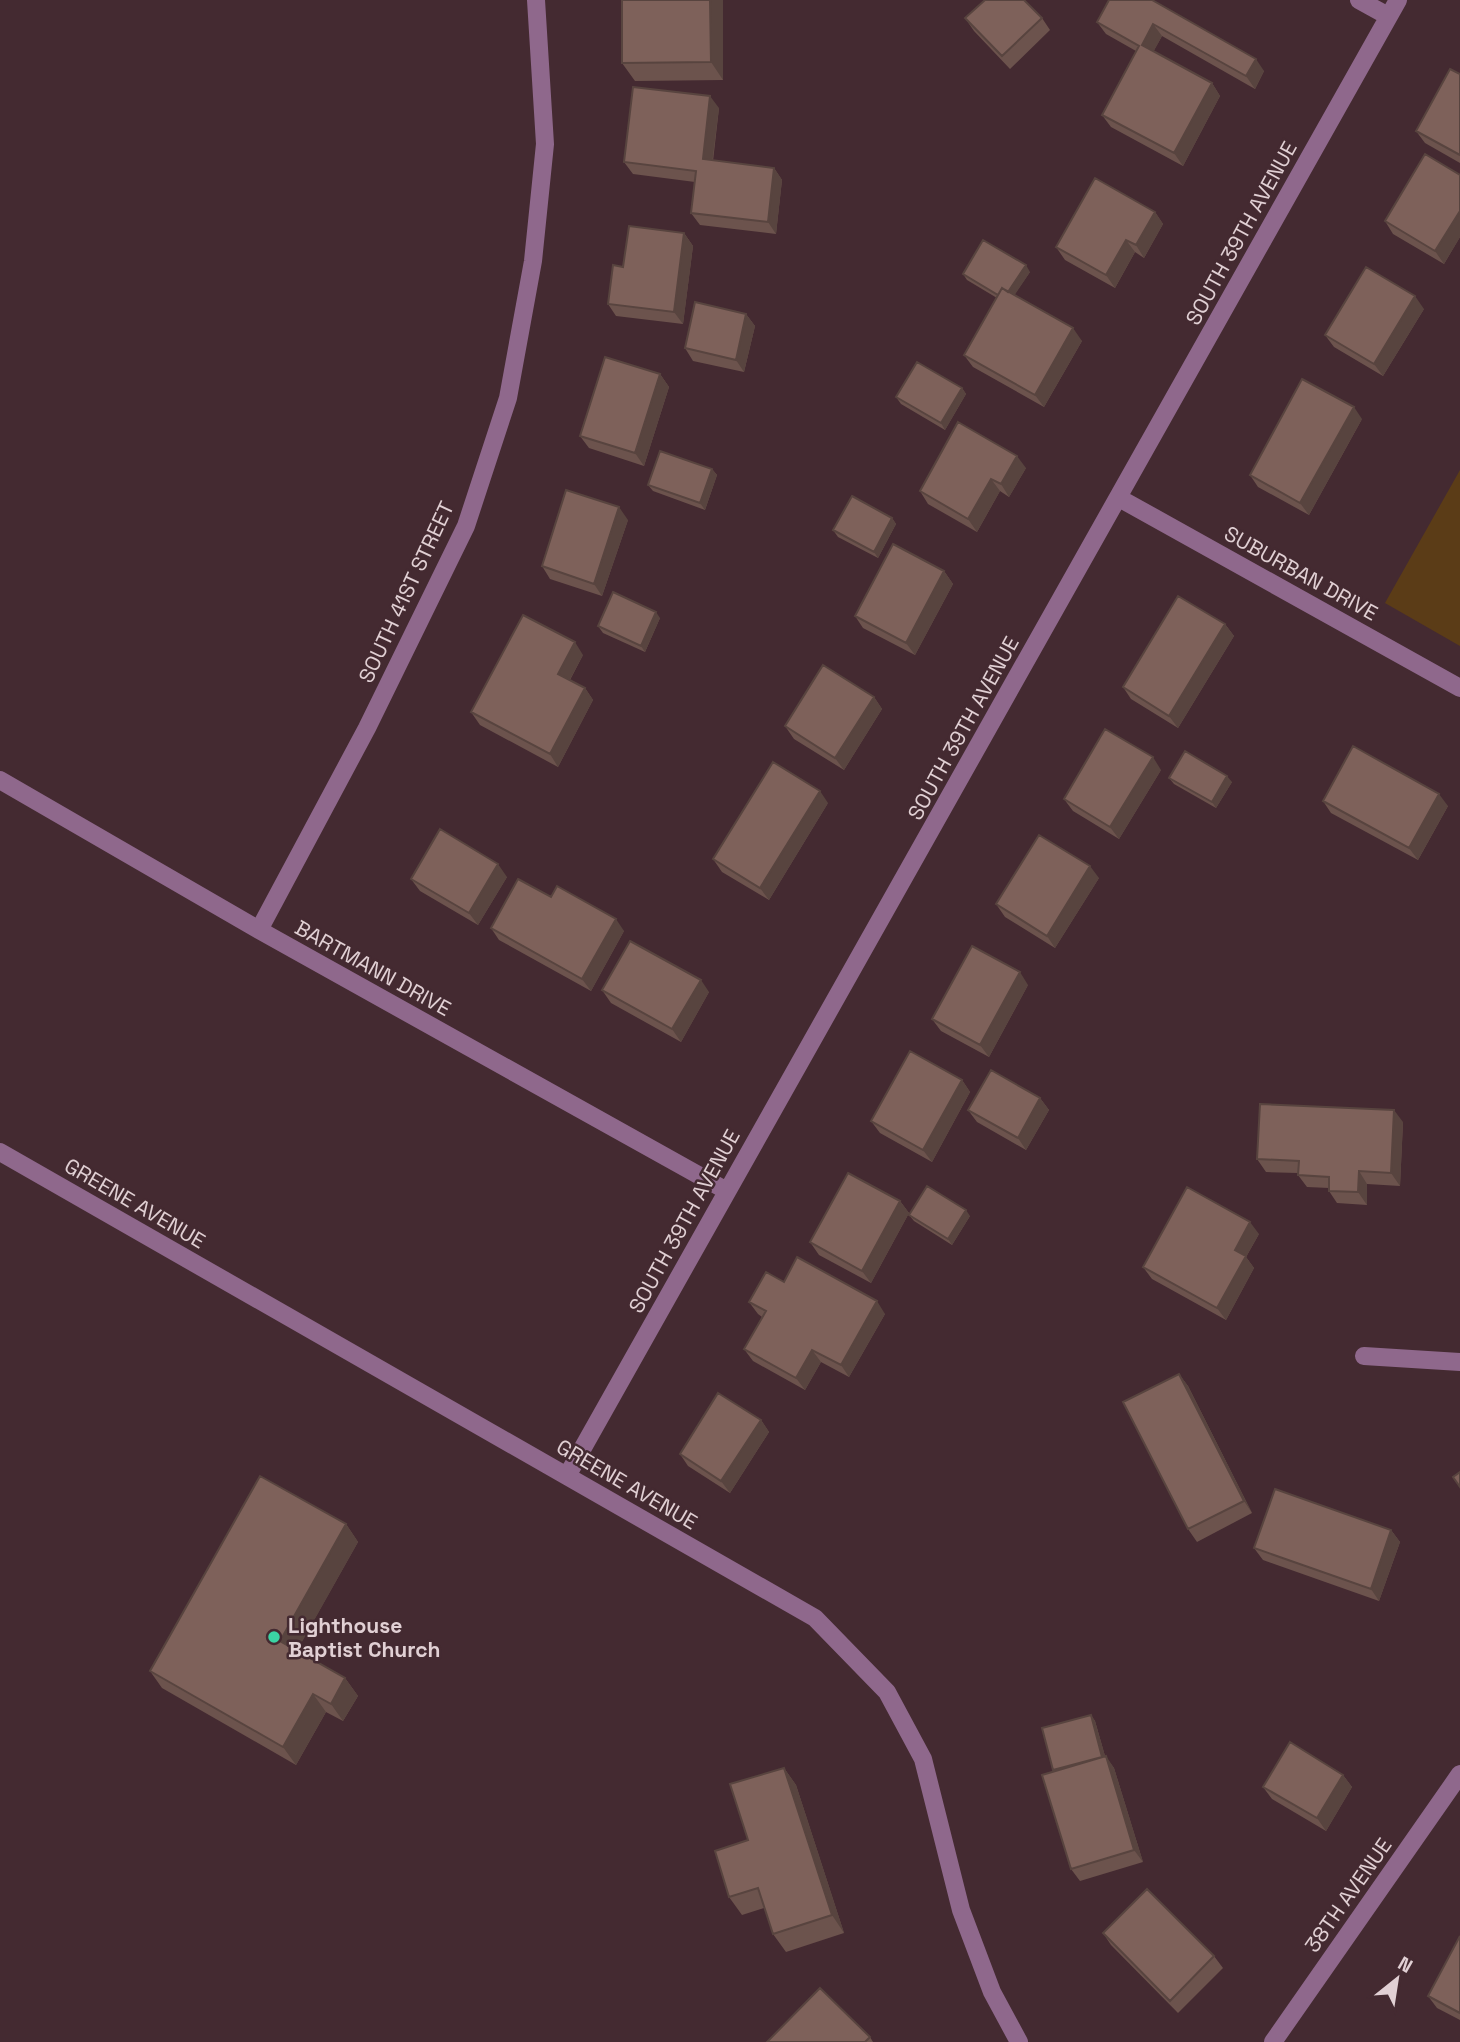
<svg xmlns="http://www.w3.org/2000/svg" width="1460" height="2042" font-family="'Space Grotesk',sans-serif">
  <rect width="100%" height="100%" fill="#442a31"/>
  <path fill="#5b3c17" d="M1460,470V646L1385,603Z"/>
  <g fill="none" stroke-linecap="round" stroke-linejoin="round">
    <path stroke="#8f688c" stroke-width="18" d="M1359,0L1388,16
      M1119,498L1460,688
      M0,780L259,930L727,1191
      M259,930L367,728L466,526L508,398L533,261L545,144L536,0
      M0,1152L815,1618L887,1692L923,1759L961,1910L992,1992L1019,2042
      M1364,1356L1460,1362
      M567,1476L1398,0
      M1273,2042L1460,1774"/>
  </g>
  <path fill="#6c534d" d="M723,0V80L635,81L622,63Z
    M1109,0L1264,71L1255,89L1162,36L1153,52L1212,83L1220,96L1183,166L1111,127L1102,115L1136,51L1106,34L1097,22Z
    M965,18H1042L1050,30L1010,69L974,31Z
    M1460,74V163L1425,143L1416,131Z
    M719,108L713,161L774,168L782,180L776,234L700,225L691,213L695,182L633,174L624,162Z
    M1460,175V237L1444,264L1393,234L1385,221Z
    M1155,212L1163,224L1144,258L1135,252L1115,288L1065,260L1056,247Z
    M684,233L693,246L683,324L616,316L608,304L623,267Z
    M1030,272L1014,295L1082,341L1044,407L973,367L964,355L997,298L967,280L963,274Z
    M1424,309L1383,376L1334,347L1325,335Z
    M746,314L755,326L744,372L693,361L685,348Z
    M660,374L669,387L644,466L589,448L580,436Z
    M962,388L966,394L945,430L901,404L896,397Z
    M1362,419L1309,515L1258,487L1250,475Z
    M1026,468L1009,497L1000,491L977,532L928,504L920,491Z
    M712,469L717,475L705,510L653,491L648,485Z
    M892,518L896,524L878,558L838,537L833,530Z
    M628,520L602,596L550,579L542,566Z
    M944,571L953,584L915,655L863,628L855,616Z
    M660,618L645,652L603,633L598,626Z
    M1225,624L1234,636L1178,728L1131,699L1123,687Z
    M583,655L570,680L585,688L593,700L558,767L480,725L471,712Z
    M874,697L882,709L844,770L794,739L785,726Z
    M1161,770L1119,839L1073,811L1064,799Z
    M1169,778L1232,782L1216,808L1174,784Z
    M1323,801L1448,806L1418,860L1331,813Z
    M828,803L769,900L722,872L713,859Z
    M507,877L478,925L420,891L411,879Z
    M1099,878L1055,948L1005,917L996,904Z
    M551,897L624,931L591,991L499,940L491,928Z
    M1028,985L989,1057L941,1031L932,1019Z
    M602,990L709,992L681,1042L611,1003Z
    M962,1080L970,1092L932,1162L880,1133L871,1121Z
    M1040,1098L1049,1110L1026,1150L977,1122L968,1110Z
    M1403,1122L1400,1186L1367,1184V1205L1337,1203L1329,1191V1188L1307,1187L1298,1175V1173L1266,1172L1257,1159Z
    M900,1201L909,1213L871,1283L819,1255L810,1242Z
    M909,1215L970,1216L952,1245L914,1221Z
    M1259,1234L1246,1257L1254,1268L1226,1320L1152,1279L1143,1267Z
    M784,1282L885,1314L849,1377L821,1362L805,1390L753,1361L744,1349L762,1317L758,1314L749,1302Z
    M1179,1374L1188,1386L1252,1513L1197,1542L1188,1529Z
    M761,1420L769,1432L730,1493L688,1466L680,1454Z
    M346,1524L358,1542L297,1650L345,1678L358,1696L343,1721L326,1712L296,1765L162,1688L150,1671Z
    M1391,1530L1400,1542L1379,1601L1263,1560L1254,1548Z
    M1091,1715L1095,1721L1105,1756L1114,1768L1143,1862L1080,1881L1071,1869L1054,1771L1053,1770Z
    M784,1768L796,1785L844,1933L786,1952L773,1934L764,1908L742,1915L729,1897L748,1840Z
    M1343,1775L1352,1787L1326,1831L1272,1799L1263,1787Z
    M1103,1933L1214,1956L1223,1968L1178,2013L1111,1945Z
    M1460,1936V2020L1437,2008L1428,1996Z
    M870,2037L873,2042H767Z"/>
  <path fill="#58443f" d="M710,0H723V80L711,62Z
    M1153,24L1162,36L1150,58L1142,45Z
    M1256,59L1264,71L1255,89L1246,76Z
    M1212,83L1220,96L1183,166L1174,153Z
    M710,96L719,108L711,172L703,159Z
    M774,168L782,180L776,234L768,222Z
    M1460,211V237L1444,264L1435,251Z
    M1155,212L1163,224L1144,258L1136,245Z
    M684,233L693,246L683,324L674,312Z
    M1126,240L1135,252L1115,288L1106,275Z
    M1026,265L1030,272L1008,305L1004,298Z
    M1415,296L1424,309L1383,376L1374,364Z
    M746,314L755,326L744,372L736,360Z
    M1073,328L1082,341L1044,407L1035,395Z
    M660,374L669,387L644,466L635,453Z
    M962,388L966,394L945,430L941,423Z
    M1354,407L1362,419L1309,515L1300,503Z
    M1017,456L1026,468L1009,497L1001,484Z
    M712,469L717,475L705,510L700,503Z
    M991,479L1000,491L977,532L968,519Z
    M619,507L628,520L602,596L594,584Z
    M892,518L896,524L878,558L874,552Z
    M944,571L953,584L915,655L906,643Z
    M656,612L660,618L645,652L641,646Z
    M1225,624L1234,636L1178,728L1169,716Z
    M575,642L583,655L566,687L558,674Z
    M585,688L593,700L558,767L550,754Z
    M874,697L882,709L844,770L835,758Z
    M1153,757L1161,770L1119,839L1110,827Z
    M1227,776L1232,782L1216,808L1212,802Z
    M820,791L828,803L769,900L760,888Z
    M1439,794L1448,806L1418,860L1409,848Z
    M498,864L507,877L478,925L469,913Z
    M1090,866L1099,878L1055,948L1047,936Z
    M616,919L624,931L591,991L582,979Z
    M1020,972L1028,985L989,1057L980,1045Z
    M701,980L709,992L681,1042L672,1029Z
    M962,1080L970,1092L932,1162L923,1150Z
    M1040,1098L1049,1110L1026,1150L1018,1138Z
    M1394,1110L1403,1122L1400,1186L1391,1173Z
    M1359,1171L1367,1184V1205L1358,1192Z
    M900,1201L909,1213L871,1283L862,1271Z
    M966,1210L970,1216L952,1245L948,1239Z
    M1250,1222L1259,1234L1246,1257L1254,1268L1226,1320L1217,1308L1235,1250Z
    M877,1301L885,1314L849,1377L841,1365Z
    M812,1350L821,1362L805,1390L796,1378Z
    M1179,1374L1188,1386L1252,1513L1244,1501Z
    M761,1420L769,1432L730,1493L721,1481Z
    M346,1524L358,1542L293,1658L280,1641Z
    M1391,1530L1400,1542L1379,1601L1371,1589Z
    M345,1678L358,1696L343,1721L331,1704Z
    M313,1694L326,1712L296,1765L283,1747Z
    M1091,1715L1095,1721L1107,1763L1102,1757Z
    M1106,1756L1114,1768L1143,1862L1134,1850Z
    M784,1768L796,1785L844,1933L832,1915Z
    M1343,1775L1352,1787L1326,1831L1317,1818Z"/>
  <path fill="#7e615a" stroke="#58443f" stroke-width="2" d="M622,0H710L711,62L622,63Z
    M985,0H1024L1042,18L1002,56L965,18Z
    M1109,0H1152L1256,59L1246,76L1153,24L1142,45L1212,83L1174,153L1102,115L1139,46L1097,22Z
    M1450,69L1460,74V155L1416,131Z
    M633,87L710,96L703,159L774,168L768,222L691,213L696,171L624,162Z
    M1425,154L1460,175V211L1435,251L1385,221Z
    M1095,178L1155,212L1136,245L1126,240L1106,275L1056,247Z
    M629,226L684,233L674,312L608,304L613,265L623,267Z
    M983,240L1026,265L1008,292L1002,288L998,295L963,274Z
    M1366,267L1415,296L1374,364L1325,335Z
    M1002,288L1073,328L1035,395L964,355Z
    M695,302L746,314L736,360L685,348Z
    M605,357L660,374L635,453L580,436Z
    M917,362L962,388L941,423L896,397Z
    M1302,379L1354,407L1300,503L1250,475Z
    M958,422L1017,456L1001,484L991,479L968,519L920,491Z
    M660,451L712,469L700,503L648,485Z
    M566,490L619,507L594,584L542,566Z
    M852,496L892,518L874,552L833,530Z
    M893,544L944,571L906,643L855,616Z
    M613,592L656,612L641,646L598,626Z
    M1178,596L1225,624L1169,716L1123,687Z
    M523,615L575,642L558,674L585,688L550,754L471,712Z
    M823,665L874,697L835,758L785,726Z
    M1105,729L1153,757L1110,827L1064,799Z
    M1353,746L1439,794L1409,848L1323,801Z
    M1185,751L1227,776L1212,802L1169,778Z
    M773,762L820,791L760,888L713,859Z
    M440,829L498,864L469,913L411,879Z
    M1039,835L1090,866L1047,936L996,904Z
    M518,879L551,897L557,886L616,919L582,979L491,928Z
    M630,941L701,980L672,1029L602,990Z
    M972,946L1020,972L980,1045L932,1019Z
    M910,1051L962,1080L923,1150L871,1121Z
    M991,1070L1040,1098L1018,1138L968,1110Z
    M1260,1104L1394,1110L1391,1173L1359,1171L1358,1192L1329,1191V1177L1298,1175L1299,1161L1257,1159Z
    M848,1173L900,1201L862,1271L810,1242Z
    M927,1186L966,1210L948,1239L909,1215Z
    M1187,1187L1250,1222L1235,1250L1246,1256L1217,1308L1143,1267Z
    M797,1257L877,1301L841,1365L812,1350L796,1378L744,1349L766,1311L749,1302L766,1272L784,1282Z
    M1179,1374L1244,1501L1188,1529L1123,1402Z
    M718,1393L761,1420L721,1481L680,1454Z
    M1460,1472V1487L1453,1477Z
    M260,1476L346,1524L280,1641L345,1678L331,1704L313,1694L283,1747L150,1671Z
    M1275,1489L1391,1530L1371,1589L1254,1548Z
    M1091,1715L1102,1757L1053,1770L1042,1728Z
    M1290,1742L1343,1775L1317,1818L1263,1787Z
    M1106,1756L1134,1850L1071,1869L1042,1775Z
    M784,1768L832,1915L773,1934L758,1888L729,1897L715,1851L748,1840L730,1784Z
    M1147,1889L1214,1956L1170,2001L1103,1933Z
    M1460,1936V2013L1428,1996Z
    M820,1988L870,2037L865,2042H767Z"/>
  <circle fill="#3bd4a4" stroke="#442a31" stroke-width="2.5" cx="274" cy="1637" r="7"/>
  <g text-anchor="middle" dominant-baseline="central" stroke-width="5" stroke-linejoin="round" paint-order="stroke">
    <g font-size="21" fill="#e1d0d4" stroke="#442a31">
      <text transform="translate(1241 233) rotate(-61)">SOUTH 39TH AVENUE</text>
      <text transform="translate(1301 573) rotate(29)">SUBURBAN DRIVE</text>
      <text transform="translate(406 592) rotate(-65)">SOUTH 41ST STREET</text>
      <text transform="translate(963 728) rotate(-61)">SOUTH 39TH AVENUE</text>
      <text transform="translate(373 968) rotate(29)">BARTMANN DRIVE</text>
      <text transform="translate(135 1203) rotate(30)">GREENE AVENUE</text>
      <text transform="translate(684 1221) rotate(-61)">SOUTH 39TH AVENUE</text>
      <text transform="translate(627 1484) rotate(30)">GREENE AVENUE</text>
      <text transform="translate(1348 1895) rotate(-55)">38TH AVENUE</text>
    </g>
    <g font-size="21" font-weight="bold" fill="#e1d0d4" stroke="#442a31" text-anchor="start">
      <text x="288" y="1625">Lighthouse<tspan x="288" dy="24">Baptist Church</tspan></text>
    </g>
  </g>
  <g transform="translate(1397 1979) rotate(30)" stroke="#442a31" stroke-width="5" paint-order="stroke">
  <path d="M0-5L12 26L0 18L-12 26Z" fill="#e1d0d4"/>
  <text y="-10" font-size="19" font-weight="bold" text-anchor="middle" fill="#e1d0d4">N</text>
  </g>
</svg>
